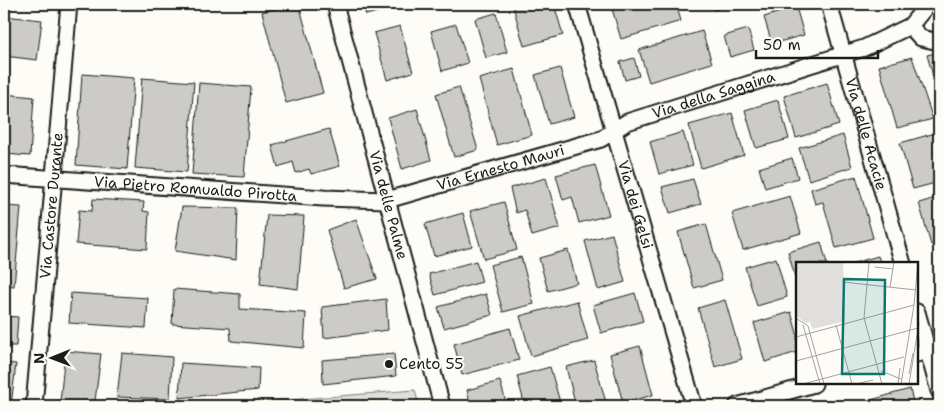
<svg xmlns="http://www.w3.org/2000/svg" width="943" height="410" font-family="'Shantell Sans',sans-serif">
  <rect width="100%" height="100%" fill="#fdfcf7"/>
  <filter id="ink" filterUnits="userSpaceOnUse"><feTurbulence type="fractalNoise" baseFrequency=".02" numOctaves="2"/><feDisplacementMap in="SourceGraphic" scale="10" xChannelSelector="R" yChannelSelector="G"/><feConvolveMatrix kernelMatrix="1 2 1 2 8 2 1 2 1" color-interpolation-filters="sRGB"/></filter>
  <g filter="url(#ink)">
    <path fill="#e0dfdb" stroke="#7e7e7c" d="M415,390L419,406H211Z"/>
    <path fill="#cccbc8" stroke="#1c1c1c" d="M294,4H299L323,93L286,103L262,12Z
      M362,4H407L366,15Z
      M521,4H554L563,35L524,46L513,6Z
      M631,4H676L681,21L621,39L612,9Z
      M712,4H736L714,10Z
      M852,4H877L854,10Z
      M796,7L804,35L772,44L764,17Z
      M496,13L507,52L486,58L475,19Z
      M4,16L42,20L37,60L4,56Z
      M456,24L468,63L442,71L431,31Z
      M400,26L413,72L387,80L374,33Z
      M748,29L754,50L730,57L724,36Z
      M702,31L712,63L649,82L639,50Z
      M939,52V97L927,55Z
      M912,57L933,119L897,128L879,66Z
      M634,58L639,76L625,80L620,62Z
      M560,68L574,117L549,124L535,75Z
      M514,69L532,135L497,145L479,79Z
      M82,74L134,78L127,169L76,165Z
      M142,78L194,82L187,172L135,168Z
      M199,83L251,87L244,177L192,174Z
      M827,83L839,125L796,138L784,96Z
      M459,87L478,150L454,157L436,94Z
      M4,94L34,97L30,156L4,154Z
      M778,100L789,139L756,148L745,110Z
      M417,109L431,160L402,169L388,118Z
      M732,113L744,155L701,168L689,125Z
      M329,129L340,166L311,174L309,169L296,173L293,162L278,167L272,145Z
      M683,132L693,165L659,174L650,142Z
      M939,132V182L913,189L900,143Z
      M843,135L852,167L809,180L799,148Z
      M792,158L798,178L765,188L759,168Z
      M595,165L609,215L579,223L572,197L563,200L556,175Z
      M856,176L873,238L836,248L823,202L815,204L811,189Z
      M546,178L560,228L532,236L525,210L516,213L510,188Z
      M693,179L701,204L670,213L662,187Z
      M790,196L801,233L743,250L732,213Z
      M939,197V243L931,245L919,203Z
      M93,199L144,202L143,211L149,212L147,249L76,244L79,210L92,211Z
      M504,202L517,250L484,259L470,211Z
      M4,206L21,207L14,286L4,285Z
      M182,207L238,208L236,260L175,251Z
      M463,213L472,246L434,256L425,224Z
      M267,215L304,216L298,289L260,284Z
      M356,219L377,279L344,288L327,230Z
      M706,224L722,280L694,288L678,232Z
      M612,234L625,282L598,290L585,241Z
      M821,242L827,264H797V284L788,252Z
      M568,250L577,283L548,291L539,258Z
      M878,256L881,264H854V263Z
      M521,257L534,304L503,312L490,265Z
      M776,258L787,297L757,306L745,267Z
      M476,261L482,282L435,295L429,274Z
      M174,289L240,294V309L306,313L304,348L231,341L230,328L172,324Z
      M71,293L148,298L146,328L69,323Z
      M635,293L643,321L601,333L593,305Z
      M486,294L492,315L444,328L438,307Z
      M386,299L388,330L324,338L322,307Z
      M725,300L742,359L715,367L698,308Z
      M577,301L588,340L531,356L520,316Z
      M791,312L797,333V352L765,362L754,323Z
      M4,316L18,317L16,346H4Z
      M510,328L519,360L462,375L454,344Z
      M640,346L653,395L623,403L610,354Z
      M65,351L101,354L95,401L60,403Z
      M122,353L172,357L170,399L117,397Z
      M394,354L396,376L323,384L322,360Z
      M594,360L607,406H576L566,367Z
      M4,363L16,364L11,406H4Z
      M181,363L259,368L258,390L179,398Z
      M550,367L561,406H525L517,376Z
      M500,381L507,406H471L467,390Z
      M910,389L914,406H873L871,400Z"/>
    <g fill="none" stroke-linecap="round" stroke-linejoin="round">
      <g stroke="#1c1c1c" stroke-width="19">
        <g id="minor">
          <path id="s1" d="M335,4L442,406"/>
          <path id="s2" d="M577,4L694,406"/>
          <path id="s3" d="M829,4L903,264"/>
          <path d="M910,26L921,38L939,42"/>
          <path id="s4" d="M4,175L323,198L387,200L601,139L627,122L864,48L910,26L928,4"/>
          <path d="M917,312L939,391"/>
          <path d="M917,354L939,347"/>
          <path id="s5" d="M34,406L69,4"/>
          <path d="M737,406L814,384"/>
        </g>
      </g>
      <use href="#minor" stroke="#fdfcf7" stroke-width="15"/>
    </g>
  </g>
  <circle fill="#1c1c1c" stroke="#fdfcf7" stroke-width="2" cx="389" cy="364" r="5"/>
  <g text-anchor="middle" dominant-baseline="central" stroke-width="4" stroke-linejoin="round" paint-order="stroke">
    <g font-size="15" fill="#1c1c1c" stroke="#fdfcf7">
      <text stroke="none"><textPath href="#s4" startOffset="728">Via della Saggina</textPath></text>
      <text stroke="none"><textPath href="#s3" startOffset="135">Via delle Acacie</textPath></text>
      <text stroke="none"><textPath href="#s4" startOffset="502">Via Ernesto Mauri</textPath></text>
      <text stroke="none"><textPath href="#s4" startOffset="192">Via Pietro Romualdo Pirotta</textPath></text>
      <text stroke="none"><textPath href="#s5" startOffset="201">Via Castore Durante</textPath></text>
      <text stroke="none"><textPath href="#s1" startOffset="208">Via delle Palme</textPath></text>
      <text stroke="none"><textPath href="#s2" startOffset="209">Via dei Gelsi</textPath></text>
    </g>
    <g font-size="15" fill="#1c1c1c" stroke="#fdfcf7" text-anchor="start">
      <text x="399" y="364">Cento 55</text>
    </g>
  </g>
  <g transform="translate(796 262)">
    <rect width="122" height="122" fill="#fdfcf7"/>
    <path d="M0,0H47L49,59L16,67L14,60L9,61L0,53Z" fill="#e0dfdb"/>
    <path fill="none" stroke="#a3a29f" stroke-width="1" d="M73,0L68,56L86,122M79,5L97,7M47,20L120,28M94,25L98,0M0,56L12,64L28,122M7,63L24,122M40,63L56,122M0,75L118,43M0,99L122,66M85,109L105,117M113,112L117,91M7,122L108,95M60,122L77,118M102,122L104,106M105,122L118,43L122,0M113,122L123,61"/>
    <path fill="#0f766e" fill-opacity="0.15" stroke="#0f766e" stroke-width="2.5" d="M48,17L89,18L88,112H46Z"/>
    <rect width="122" height="122" fill="none" stroke="#1c1c1c" stroke-width="2.5"/>
  </g>
  <rect width="943" height="410" fill="none" stroke="#fdfcf7" stroke-width="20"/>
  <rect x="10" y="10" width="923" height="390" fill="none" stroke="#1c1c1c" stroke-width="2" filter="url(#ink)"/>
  <g transform="translate(52 358) rotate(269)" stroke="#fdfcf7" stroke-width="4" paint-order="stroke">
  <path d="M0-4L9 19L0 12L-9 19Z" fill="#1c1c1c"/>
  <text y="-8" font-size="14" font-weight="bold" text-anchor="middle" fill="#1c1c1c">N</text>
  </g>
  <path d="M756 50v8h122v-8" fill="none" stroke="#1c1c1c" stroke-width="2.5"/>
  <text x="763" y="50" font-size="15" fill="#1c1c1c" stroke="#fdfcf7" stroke-width="4" paint-order="stroke">50 m</text>
</svg>
